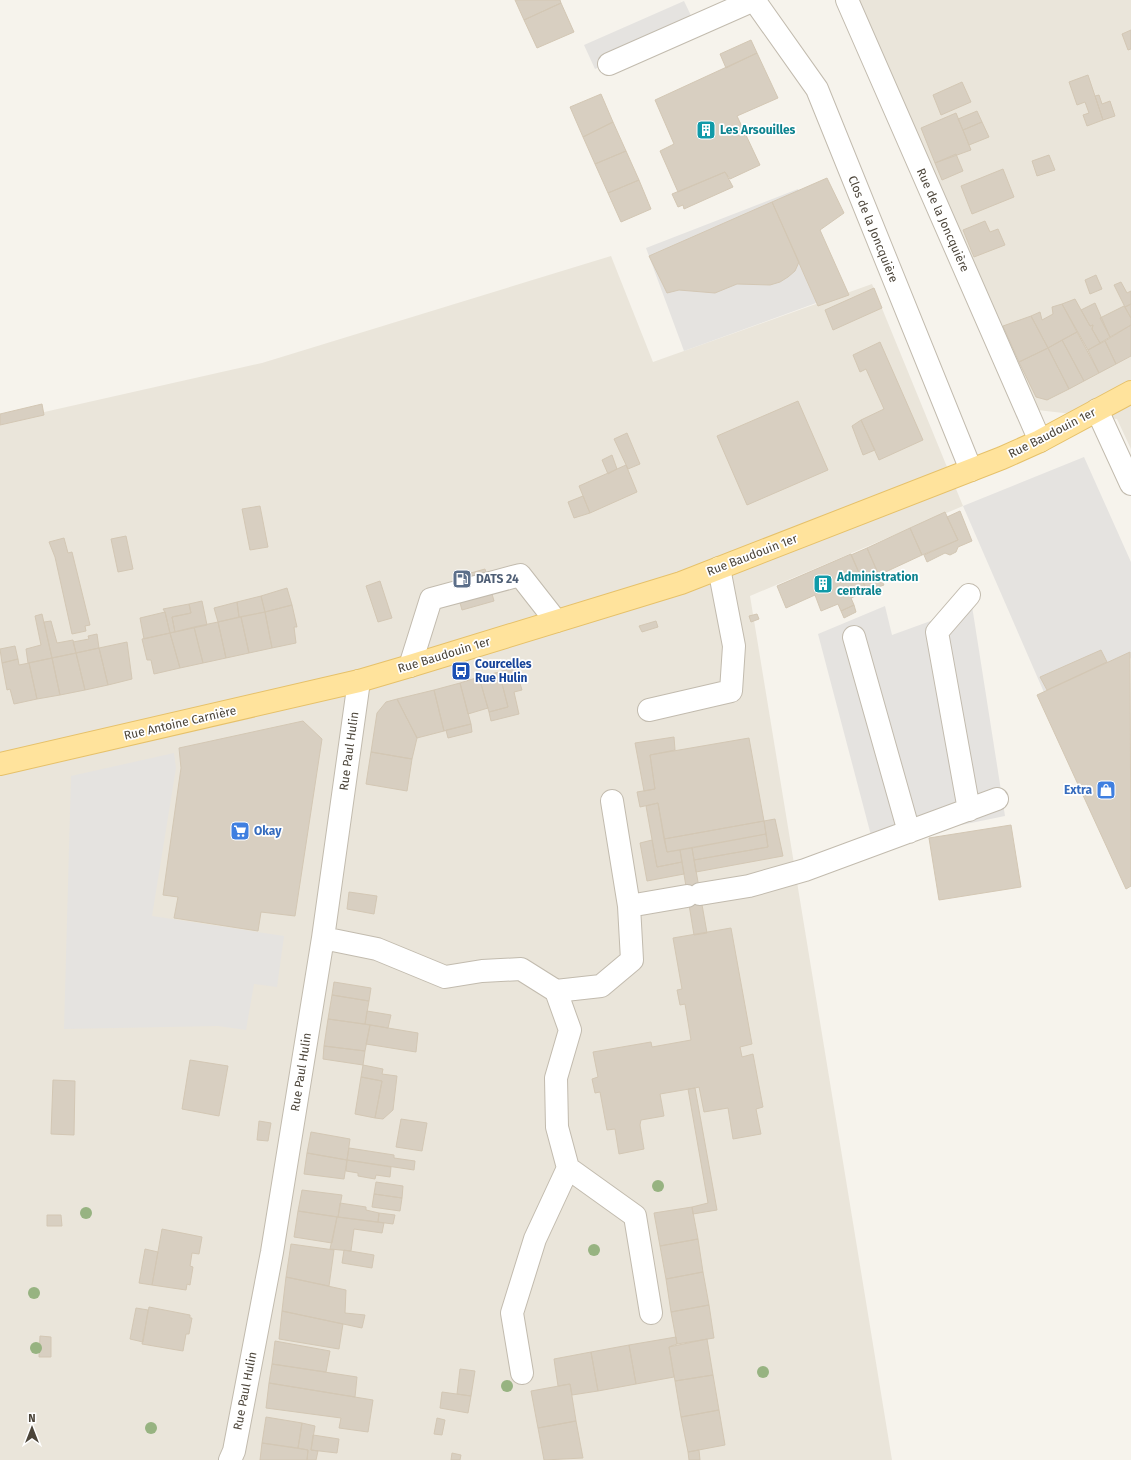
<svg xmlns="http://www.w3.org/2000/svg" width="1131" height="1460" font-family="'Fira Sans',sans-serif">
  <rect width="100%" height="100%" fill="#f6f3ec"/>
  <path fill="#eae5da" d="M858,0H1131V449L1117,419L1037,410Z
    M611,256L653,362L872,284L963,506L750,596L892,1460H0V422L262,363Z"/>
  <path fill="#e5e3e0" d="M684,1L696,26L595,69L584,45Z
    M798,189L838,295L684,351L646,248Z
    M1084,457L1131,562V658L1046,697L963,506Z
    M885,606L892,635L972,606L1005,816L873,843L818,634Z
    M174,753L176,768L152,916L284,936L277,987L254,984L246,1030L218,1026L64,1029L71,776Z"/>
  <path fill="#d8cfc1" stroke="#d3c7b4" d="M515,0H560L561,3L524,20Z
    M561,3L574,32L537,48L524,20Z
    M1131,30V49L1128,50L1122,34Z
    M751,40L757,53L726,68L720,54Z
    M757,53L778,98L737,116L760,165L730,179L725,172L678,192L660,151L674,144L655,100Z
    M1088,75L1103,120L1087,126L1083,115L1089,113L1085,102L1077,105L1069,82Z
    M962,82L971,102L941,115L933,95Z
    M601,94L613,122L583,137L570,107Z
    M1099,95L1102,104L1110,101L1115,116L1103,120L1095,96Z
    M977,111L982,122L963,130L958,119Z
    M956,113L971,150L935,163L921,128Z
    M613,122L626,151L595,164L583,137Z
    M982,122L989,137L969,145L963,130Z
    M626,151L639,180L608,193L595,164Z
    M956,154L963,171L942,180L935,163Z
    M1049,155L1055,170L1037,176L1032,161Z
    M1003,169L1014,197L972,214L961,186Z
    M725,172L733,187L684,209L683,205L678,207L672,194Z
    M827,178L844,213L820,230L849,295L818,306L772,202Z
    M639,180L651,209L621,222L608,193Z
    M772,202L799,262L795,271L788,277L780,282L770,285L737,284L715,293L679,290L667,293L649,256Z
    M985,221L990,232L998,229L1005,245L974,257L963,230Z
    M1096,275L1102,289L1090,294L1085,280Z
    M1121,282L1127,293L1131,291V304L1125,307L1114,285Z
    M874,288L882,308L833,330L825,310Z
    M1075,299L1090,326L1093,325L1092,329L1100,343L1088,350L1062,304Z
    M1095,303L1110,337L1100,343L1092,329L1093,325L1090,326L1081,310Z
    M1062,304L1077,332L1048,348L1031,316L1040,312L1042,320L1053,314L1052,307Z
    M1131,304V318L1125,307Z
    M1124,306L1131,318V325L1110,337L1100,318Z
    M1031,316L1048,348L1019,362L1003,326Z
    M1131,325V356L1116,364L1105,341Z
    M1077,332L1099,373L1084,381L1062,340Z
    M1062,340L1084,381L1069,389L1048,348Z
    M1105,341L1116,364L1099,373L1088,350Z
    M880,342L923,440L879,460L861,420L884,409L866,369L860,372L853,355Z
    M1048,348L1069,389L1047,400L1036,397L1019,362Z
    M798,401L828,470L747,505L717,436Z
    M42,404L44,415L0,425V414Z
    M861,420L875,450L863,455L852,426Z
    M627,433L640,464L628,469L614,439Z
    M612,455L617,469L608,474L602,460Z
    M626,465L637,492L590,513L579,486Z
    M583,496L590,513L574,518L568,502Z
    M260,506L268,547L250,550L242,509Z
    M960,511L972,541L958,547L956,552L950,555L945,553L927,562L924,555L958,540L947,517Z
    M945,512L958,540L922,555L910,528Z
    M910,528L922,555L879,575L867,548Z
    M126,536L133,569L118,572L111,539Z
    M64,538L68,553L72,552L90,625L85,626L86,631L72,634L55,557L49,542Z
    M867,548L879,576L863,582L851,555Z
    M851,554L867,591L851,598L854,605L841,611L838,604L821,611L815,595L786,608L777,586Z
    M485,569L494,601L462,610L453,578Z
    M879,576L884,585L867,591L863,582Z
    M380,581L392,618L378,622L366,586Z
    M287,588L292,605L265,612L261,596Z
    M261,596L265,612L239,617L237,602Z
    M202,601L207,625L175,632L172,617L191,613L189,604Z
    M237,602L239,617L218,622L214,608Z
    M189,604L191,613L172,617L175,632L170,633L165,612L163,609Z
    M292,605L297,627H294L296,643L272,648L265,612Z
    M854,605L856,612L844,618L841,611Z
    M165,612L170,633L144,639L140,618Z
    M265,612L272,648L249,653L241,617Z
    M42,614L52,658L28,663L26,649L41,645L35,616Z
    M757,614L759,619L751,622L749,616Z
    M241,617L249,653L226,658L218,622Z
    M51,621L57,643L73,640L76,653L52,658L44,622Z
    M656,621L658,627L642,632L639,626Z
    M218,622L226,658L203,663L194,627Z
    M194,627L203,663L180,668L170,633Z
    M170,633L180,668L154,674L151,660H147L142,639Z
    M97,634L99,648L76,653L73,642L89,639L88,636Z
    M127,642L132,679L108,685L99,648Z
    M15,646L18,659L2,663L0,649Z
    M99,648L108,685L85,690L76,653Z
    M1101,650L1107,662L1047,690L1040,677Z
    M1130,652L1131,886L1126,889L1037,695Z
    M76,653L85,690L60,695L52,658Z
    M52,658L60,695L37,699L29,663Z
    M18,659L19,665L29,663L37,699L14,704L10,689L7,690L2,663Z
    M515,667L522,690L514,692L519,714L491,721L489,712L508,707L499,672Z
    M499,672L508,707L489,712L479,677Z
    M479,677L488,708L468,714L460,683Z
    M460,683L471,724L444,731L434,690Z
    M434,690L444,731L417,738L397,699Z
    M397,699L417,738L412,759L371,752L377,713L386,702Z
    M303,721L322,739L295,916L261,912L258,931L174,918L178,897L163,895L181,768L179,748Z
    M471,724L472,732L448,738L446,730Z
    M674,737L675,750L650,755L655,789L644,791L635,743Z
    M749,738L764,821L664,839L658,803L640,807L637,792L655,789L650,755Z
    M371,752L412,759L407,791L366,784Z
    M658,803L667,852L680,850L682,862L657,867L646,806Z
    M775,819L783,856L696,872L694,860L768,847L764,821Z
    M764,821L766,834L667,852L664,839Z
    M1011,825L1021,887L939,900L929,838Z
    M766,834L768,847L694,860L692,848Z
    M652,840L657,867L682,862L684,874L647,881L640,843Z
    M692,848L707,933L694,935L680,850Z
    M349,892L377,896L374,914L347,909Z
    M731,928L752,1044L740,1047L742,1057L753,1054L763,1107L756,1109L761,1134L733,1139L728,1108L704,1112L699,1087L695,1088L660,1094L664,1116L641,1120L640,1125L644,1149L619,1154L615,1129L607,1130L600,1092L595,1093L592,1079L598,1077L593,1052L651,1042L652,1047L691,1040L685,1004L680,1005L677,990L682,989L673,938Z
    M334,982L371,988L369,1001L332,995Z
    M332,995L369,1001L365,1024L328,1019Z
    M367,1011L391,1015L388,1028L365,1024Z
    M328,1019L370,1025L365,1051L324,1046Z
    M370,1025L418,1033L416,1052L366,1044Z
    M324,1046L365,1051L363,1065L323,1059Z
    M190,1060L228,1066L219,1116L182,1109Z
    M363,1065L383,1069L382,1074L397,1076L393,1110L383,1119L375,1118L382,1081L361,1077Z
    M361,1077L382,1081L375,1118L355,1114Z
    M53,1080L75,1081L74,1135L51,1134Z
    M695,1088L717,1210L693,1214L692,1207L708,1203L688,1089Z
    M401,1119L427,1123L422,1151L396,1147Z
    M259,1121L271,1123L268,1141L257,1140Z
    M311,1132L350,1139L347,1160L307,1153Z
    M349,1148L394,1155V1158L415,1161L414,1170L347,1160Z
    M307,1153L347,1160L344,1179L304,1174Z
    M347,1160L391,1167L390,1177L376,1175L375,1179L358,1176V1173L346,1171Z
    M376,1182L403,1186L402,1198L374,1194Z
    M302,1190L342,1195L338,1217L298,1211Z
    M374,1194L402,1198L400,1211L372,1207Z
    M340,1203L366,1207V1210L379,1213L378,1222L338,1217Z
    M692,1207L698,1239L660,1246L654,1213Z
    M298,1211L337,1217L332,1243L294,1237Z
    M379,1213L395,1215L393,1224L378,1222Z
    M47,1215H61L62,1226H47Z
    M337,1217L384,1223L382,1233L354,1229L351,1251L330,1249Z
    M162,1229L202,1237L199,1254L192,1253L190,1266L193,1267L190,1285L187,1284L186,1290L152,1285Z
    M698,1239L703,1272L666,1279L660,1246Z
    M291,1244L334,1250L329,1286L286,1277Z
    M145,1249L158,1252L152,1285L139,1283Z
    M344,1250L374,1255L372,1268L342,1263Z
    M703,1272L709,1305L671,1312L666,1279Z
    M286,1277L346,1290L345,1313L365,1315L362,1328L282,1311Z
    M709,1305L714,1338L677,1344L671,1312Z
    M149,1307L190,1315V1318H192L189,1334H186L183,1351L142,1344Z
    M136,1308L148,1310L143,1342L130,1339Z
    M282,1311L343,1324L339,1349L279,1339Z
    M40,1336L51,1337V1357H39Z
    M676,1337L677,1344L669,1347L674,1377L636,1384L629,1345Z
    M707,1339L713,1375L675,1381L669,1347Z
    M275,1341L330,1351L326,1372L272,1364Z
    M629,1345L636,1384L598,1391L591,1352Z
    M591,1352L598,1391L572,1395L570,1384L558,1386L554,1359Z
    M272,1364L357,1377L355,1397L269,1383Z
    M460,1369L475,1371L471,1396L457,1394Z
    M713,1375L719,1410L681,1417L675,1381Z
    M269,1383L373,1400L368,1432L339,1428L341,1418L266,1408Z
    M570,1384L576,1421L538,1428L531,1391Z
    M442,1392L471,1396L468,1413L440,1408Z
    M719,1410L725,1445L688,1452L681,1417Z
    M266,1417L302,1423L298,1448L262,1443Z
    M437,1418L445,1420L442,1435L434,1434Z
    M576,1421L583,1458L544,1460L538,1428Z
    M302,1423L315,1426L311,1450L318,1451L316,1460H307L308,1450L298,1448Z
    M313,1435L339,1439L337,1453L311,1450Z
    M262,1443L308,1450L307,1460H260Z
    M699,1450L700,1460H689L688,1452Z
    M452,1453L461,1455L460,1460H451Z"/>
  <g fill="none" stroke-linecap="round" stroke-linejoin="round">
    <g stroke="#c2bbae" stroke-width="24">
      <path id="minor" d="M847,0L1040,441
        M609,64L754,0L817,89L971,470
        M1097,410L1131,484
        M854,637L909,832
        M410,666L431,599L520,575L556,621
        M649,710L731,691L734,646L719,568
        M969,810L937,632L969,595
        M700,894L749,886L805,870L997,799
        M629,906L687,896
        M323,938L377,949L445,977L482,971L521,969L556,991L570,1030L556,1078L557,1127L568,1168L635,1216L651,1313
        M556,991L601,986L632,960L629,906L612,801
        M522,1373L512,1313L535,1239L568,1168
        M230,1460L234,1451L272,1252L323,938L359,681"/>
    </g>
    <g stroke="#e6c16a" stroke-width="24">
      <path id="major" d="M0,764L359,681L410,666L681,583L1002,458L1040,441L1131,392"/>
    </g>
    <use href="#minor" stroke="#fff" stroke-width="22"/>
    <use href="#major" stroke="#ffe39c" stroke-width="22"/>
  </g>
  <g fill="#97b381">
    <circle cx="658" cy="1186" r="6"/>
    <circle cx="86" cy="1213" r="6"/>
    <circle cx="594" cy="1250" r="6"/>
    <circle cx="34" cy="1293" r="6"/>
    <circle cx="36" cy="1348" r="6"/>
    <circle cx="763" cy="1372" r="6"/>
    <circle cx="507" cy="1386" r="6"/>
    <circle cx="151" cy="1428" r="6"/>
  </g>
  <defs>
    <g id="building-square" transform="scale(1)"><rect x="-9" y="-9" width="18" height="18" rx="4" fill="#0f9aa8" stroke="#fff"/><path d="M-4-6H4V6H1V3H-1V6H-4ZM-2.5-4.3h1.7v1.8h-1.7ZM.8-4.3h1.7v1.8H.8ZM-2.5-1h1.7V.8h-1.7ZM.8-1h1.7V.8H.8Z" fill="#fff"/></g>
    <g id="fuel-square" transform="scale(1)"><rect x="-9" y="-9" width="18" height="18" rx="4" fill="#5c6f8a" stroke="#fff"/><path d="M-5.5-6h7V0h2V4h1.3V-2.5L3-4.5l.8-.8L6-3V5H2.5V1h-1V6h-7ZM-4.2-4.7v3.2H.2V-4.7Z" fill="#fff"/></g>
    <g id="bus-square" transform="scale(1)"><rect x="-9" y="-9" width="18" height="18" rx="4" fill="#1a4fb4" stroke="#fff"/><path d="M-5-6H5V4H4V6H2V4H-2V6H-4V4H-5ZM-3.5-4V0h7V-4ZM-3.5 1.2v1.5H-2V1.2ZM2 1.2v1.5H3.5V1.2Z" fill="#fff"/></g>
    <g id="shop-square" transform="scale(1)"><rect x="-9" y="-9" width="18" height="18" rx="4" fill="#3f7fe0" stroke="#fff"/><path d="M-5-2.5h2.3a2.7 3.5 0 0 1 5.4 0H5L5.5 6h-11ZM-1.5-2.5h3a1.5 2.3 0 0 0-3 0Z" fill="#fff"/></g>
    <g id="supermarket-square" transform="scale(1)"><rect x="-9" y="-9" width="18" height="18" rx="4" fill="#3f7fe0" stroke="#fff"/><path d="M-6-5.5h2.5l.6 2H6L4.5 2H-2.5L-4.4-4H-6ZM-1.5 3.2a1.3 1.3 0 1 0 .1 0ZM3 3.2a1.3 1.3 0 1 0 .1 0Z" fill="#fff"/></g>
  </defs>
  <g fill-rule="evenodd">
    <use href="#building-square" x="706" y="130"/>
    <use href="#fuel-square" x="462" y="579"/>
    <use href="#building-square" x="823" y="584"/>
    <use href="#bus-square" x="461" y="671"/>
    <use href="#shop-square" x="1106" y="790"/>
    <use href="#supermarket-square" x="240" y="831"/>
  </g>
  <g text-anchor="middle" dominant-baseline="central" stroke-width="3.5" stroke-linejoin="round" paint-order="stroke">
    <g font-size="12" font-weight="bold" fill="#0d838f" stroke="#fff" text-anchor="start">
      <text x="720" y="130">Les Arsouilles</text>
      <text x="837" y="577">Administration<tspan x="837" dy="14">centrale</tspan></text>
    </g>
    <g font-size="12" fill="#4b4439" stroke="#fff">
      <text transform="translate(943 220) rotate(66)">Rue de la Joncquière</text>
      <text transform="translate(873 229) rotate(68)">Clos de la Joncquière</text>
      <text transform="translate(1052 433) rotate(-27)">Rue Baudouin 1er</text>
      <text transform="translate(752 555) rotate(-21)">Rue Baudouin 1er</text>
      <text transform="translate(444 655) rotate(-17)">Rue Baudouin 1er</text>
      <text transform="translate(180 723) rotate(-13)">Rue Antoine Carnière</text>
      <text transform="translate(349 751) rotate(-82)">Rue Paul Hulin</text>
      <text transform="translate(301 1072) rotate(-81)">Rue Paul Hulin</text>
      <text transform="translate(245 1391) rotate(-79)">Rue Paul Hulin</text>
    </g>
    <g font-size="12" font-weight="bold" fill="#4e5e75" stroke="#fff" text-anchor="start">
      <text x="476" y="579">DATS 24</text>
    </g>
    <g font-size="12" font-weight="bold" fill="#164399" stroke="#fff" text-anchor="start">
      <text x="475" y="664">Courcelles<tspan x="475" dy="14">Rue Hulin</tspan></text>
    </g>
    <g font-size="12" font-weight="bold" fill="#366cbe" stroke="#fff" text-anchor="end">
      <text x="1092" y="790">Extra</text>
      <text x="254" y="831" text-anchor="start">Okay</text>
    </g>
  </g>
  <g transform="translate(32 1428)" stroke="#ffffff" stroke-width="3" paint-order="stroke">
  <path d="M0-3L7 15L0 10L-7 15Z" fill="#4b4439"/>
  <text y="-6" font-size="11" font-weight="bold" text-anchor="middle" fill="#4b4439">N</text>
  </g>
</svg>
